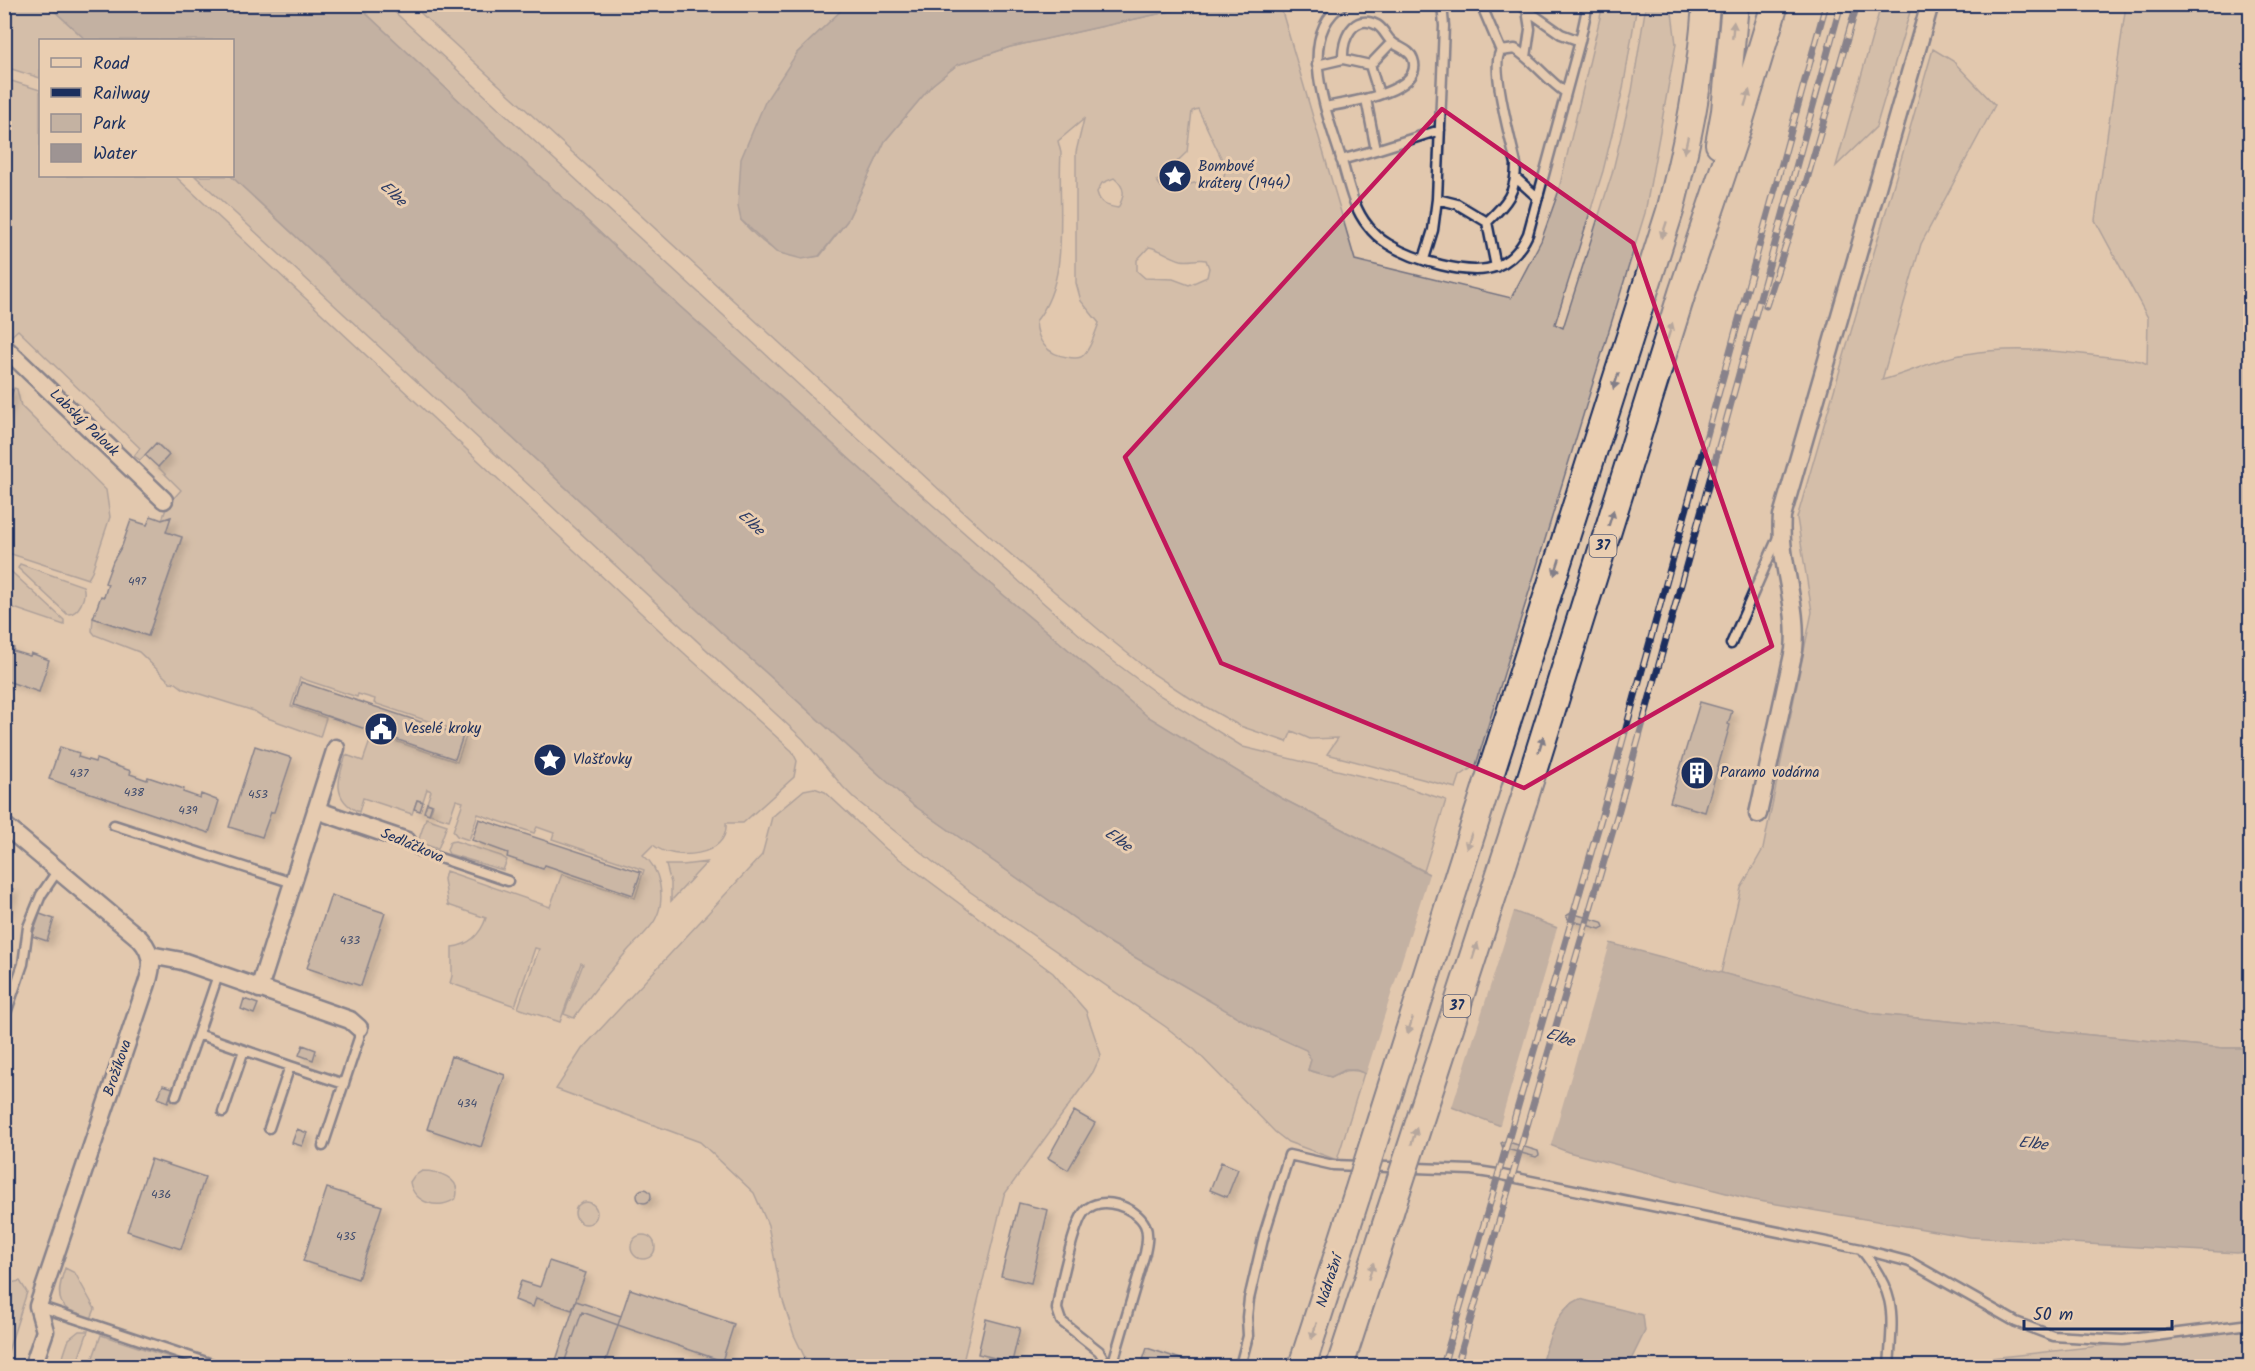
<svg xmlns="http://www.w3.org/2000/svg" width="2255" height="1371" font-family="Kalam,sans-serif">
  <defs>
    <filter id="shadow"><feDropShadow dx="5.5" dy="5.5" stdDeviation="3" flood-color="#0004"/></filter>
  </defs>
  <rect width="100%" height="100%" fill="#e2c8ae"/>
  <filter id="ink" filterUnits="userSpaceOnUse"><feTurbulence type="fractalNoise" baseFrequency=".0167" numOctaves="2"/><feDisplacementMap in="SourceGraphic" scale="12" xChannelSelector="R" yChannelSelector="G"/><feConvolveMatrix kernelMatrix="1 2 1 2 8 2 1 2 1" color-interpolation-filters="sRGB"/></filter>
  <g filter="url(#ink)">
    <path fill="#c4b2a2" stroke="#707080" stroke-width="1.5" fill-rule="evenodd" d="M5,5H48L86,40H40V78L5,67Z
      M357,5H387L840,423L1090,644L1156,693L1243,747L1402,786L1446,800L1424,871L1281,798L1147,716L956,555L646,276Z
      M412,5H847L797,53L741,220C763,246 785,262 820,256L847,221L885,141L932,85L957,65L1010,47L1198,5H1289L1281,8L1355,260L1511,298L1541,241L1558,193L1603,5H1637L1623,89L1603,171L1555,324L1563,328L1612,174L1632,91L1646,5H1671L1676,44L1645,213L1476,765L1460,776L1456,788L1327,754L1338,738L1310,739L1292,731L1287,742L1240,726L1190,698L1152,673L1111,640L993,539ZM1198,109L1226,168L1224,176L1186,185L1173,194L1161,187L1157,181L1187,152L1192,111ZM1084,119L1076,152V283L1081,301L1099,323C1095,333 1090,351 1081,357C1076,359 1071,358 1067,357C1046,354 1037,341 1036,321C1072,276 1057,207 1061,153L1058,141ZM1114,178C1126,188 1125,195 1118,208C1106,206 1100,204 1097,192L1102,183ZM1149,247C1161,249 1169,257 1181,260C1190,262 1197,258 1206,260L1209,268L1207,277L1189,285L1173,279L1145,278L1137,271V260Z
      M1881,5H1912L1876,127L1836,166Z
      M2126,5H2250V1048H2223L1876,1014L1721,973L1741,888L1763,849L1812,612L1797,518L1933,49L1953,61L1995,105L1921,244L1882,380C1910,373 1937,358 1966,354C2024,344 2083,354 2141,361L2147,364L2148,318L2095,220Z
      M5,79L40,90V176H175L673,643L792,751L797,761L794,777L743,823H726C729,857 674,862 653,845L643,855C660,868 666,898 656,918C651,929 638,940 629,949C609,972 591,993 574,1018L564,1014L583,964L581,963L560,1022L518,1008L539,949L535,948L515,1006L450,983L452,976V947C470,945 481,933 486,918L448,905L444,879L446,871L550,907L562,874L635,898L644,870L552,839L554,833L537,827L534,833L478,814L469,840L457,836L453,831L463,802L456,800L449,820L430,814L433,805L427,803L431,791L427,789L423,801L417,800L412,814L363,798L359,812C331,799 338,778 346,755L363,761L370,741L380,744L383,737L457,762L467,734L374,703L375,699L358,694L357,697L300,678L291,706L326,718L320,737L262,716L254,711L184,689L176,683L170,682L139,652L95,635L92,631L93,618L148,636L182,538L166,532L170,517L162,520L167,506L181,490L158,467L169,455L157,443L140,460L134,456L140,448L18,330L8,339L5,336Z
      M195,176H231L723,634L912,804L1107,941L1253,1026L1307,1050L1311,1060L1308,1070L1331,1077C1343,1071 1351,1068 1364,1073L1337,1160L1288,1142L1275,1132L1195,1050L1166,1027L969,891L855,799L843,787L803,739Z
      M14,388L17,389L21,406L106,490L110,517L91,574L88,579L5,552V415Z
      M20,564L83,586C87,596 79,615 67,614L18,568Z
      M4,565L64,620V625L5,605Z
      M814,788L825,792L886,849L1053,973L1086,1011L1101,1055L1093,1072L1004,1195L962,1366H809L794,1335L782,1298L768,1225L754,1193L700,1142L556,1089L582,1049L762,855L772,817L804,790Z
      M426,818L447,825L438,849L418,842Z
      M455,841L501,856L507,860L503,870L449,854L447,850L450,842Z
      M707,862L671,901V883L666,865H683Z
      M422,1171C437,1171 462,1177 456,1198C440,1211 413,1203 410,1182L414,1176Z
      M575 1213a11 11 0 1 1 22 0a11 11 0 1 1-22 0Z
      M631 1247a12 12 0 1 1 24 0a12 12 0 1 1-24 0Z
      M65,1268L75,1273L95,1309L90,1321C58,1309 54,1300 65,1268Z
      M20,1281L27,1292L5,1361V1284Z
      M2250,1329V1366H1980L1982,1359Z
      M79,1331H88L76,1366H60L69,1339Z
      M101,1335L197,1366H90Z"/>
    <path fill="#9e9493" stroke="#6a6c7e" stroke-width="1.5" d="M48,5H357L646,276L956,555L1147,716L1281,798L1468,894L1568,932L1876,1014L2223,1048H2250V1252L2237,1253L1970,1237L1753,1200L1568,1152L1356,1070H1345L1331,1077L1308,1070L1311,1060L1306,1050L1253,1026L1107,941L912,804L723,634L231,176L232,40H86Z
      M847,5V4L1198,5L1010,47L957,65L932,85L885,141L847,221L819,256L802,259L776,252L741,220L738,206L741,159L765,102L797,53Z
      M1580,1299L1643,1315L1645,1331L1628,1366H1540C1549,1342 1554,1310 1580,1299Z"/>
    <path fill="#e2c8ae" d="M1430,871L1470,891L1515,908L1451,1110L1365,1077Z
      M1558,925L1611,940L1550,1148L1499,1128Z"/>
    <path fill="#b0a299" stroke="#1b2f5e" stroke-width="1.5" filter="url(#shadow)" d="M4,387L13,390L4,415Z
      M156,443L169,455L158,467L145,455Z
      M151,516L162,520L171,517L166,532L182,537L148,636L93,618L101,596L104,597L108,584L105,583L113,561L122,546L131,520L147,525Z
      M4,645L14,648L13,651L30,656L31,653L49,660L39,692L4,680Z
      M301,682L463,736L455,759L294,705Z
      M1700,702L1732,711L1728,724L1730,725L1705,812L1670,802Z
      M255,746L292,758L274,812H271L262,837L229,827Z
      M60,747L79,753L78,757L95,762L96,759L131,771L130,774L147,780L148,777L184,789L183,792L200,798L201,794L219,801L209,833L49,779Z
      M417,800L423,802L420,811L414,809Z
      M427,803L432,805L429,814L424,812Z
      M479,819L641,872L633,895L545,865L543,869L507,857L508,853L472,840Z
      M4,886L13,889L4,913Z
      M331,895L385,913L361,986L307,968Z
      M1571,913L1602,922L1604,927L1600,929L1569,920L1566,916Z
      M40,914L54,919L47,941L32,936Z
      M244,999L258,1004L254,1014L241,1009Z
      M303,1045L316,1050L313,1060L299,1055Z
      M451,1056L505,1075L481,1147L427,1129Z
      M163,1085L173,1088L168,1102L158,1098Z
      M1074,1111L1095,1123L1068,1170L1048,1158Z
      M297,1129L307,1133L302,1146L292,1143Z
      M1505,1141L1538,1151L1539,1155L1536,1157L1503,1148L1501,1143Z
      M151,1159L205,1177L181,1249L127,1231Z
      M1221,1162L1238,1169L1227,1197L1210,1190Z
      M327,1188L382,1206L358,1279L303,1261Z
      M637 1196a7 7 0 1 1 14 0a7 7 0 1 1-14 0Z
      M1019,1203L1048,1210L1031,1283L1001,1276Z
      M549,1261L586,1273L572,1310L536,1298L533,1307L515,1300L521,1281L540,1287Z
      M630,1289L734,1324L722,1361L618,1325Z
      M576,1301L621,1316L618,1325L582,1312L563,1366H554Z
      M582,1312L618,1325L604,1366H563Z
      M986,1319L1020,1328L1012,1362L978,1354Z
      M1147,1348L1190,1362L1189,1366H1141Z
      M790,1360L793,1366H776Z"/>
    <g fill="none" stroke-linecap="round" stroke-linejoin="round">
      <g stroke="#1b2f5e" stroke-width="13">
        <path id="service" d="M1344,4C1294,35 1328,116 1341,158C1348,180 1352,207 1368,226C1373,233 1380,239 1388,244C1412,259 1470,278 1497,266C1512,260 1522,247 1528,234L1580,41L1588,4
          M1481,4L1501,51C1489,63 1512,145 1516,164C1516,193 1507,203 1487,222L1496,267
          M1520,4L1527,10L1530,29L1526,57
          M1527,10L1561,34L1580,41
          M1501,51L1515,49C1534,61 1547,80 1565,92
          M1317,65L1343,59L1370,65L1379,94
          M1370,65L1392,42
          M1325,107C1345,103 1425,93 1413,59C1410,50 1399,48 1392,42C1386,37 1384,29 1377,25C1353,12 1342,40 1343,59
          M1376,150L1440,130
          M1341,160L1376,150L1366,99
          M1516,178L1537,197
          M1437,199L1457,204L1487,222
          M1424,259L1433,230L1437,199L1444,26L1442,4
          M1731,644L1778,537
          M114,825L293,883
          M407,841L419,851L508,881
          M218,975L198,1034L244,1050
          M4,1019L23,964L28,927L41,895L58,870
          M176,1096L198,1034
          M223,1112L244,1050L290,1066
          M269,1128L290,1066L344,1084
          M323,1146L359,1038V1028
          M1861,1249C1897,1295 1893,1311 1889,1366
          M38,1306L218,1366
          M1108,1366L1099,1351L1061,1321L1057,1309C1059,1291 1074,1222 1085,1211C1101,1194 1136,1207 1145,1225C1149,1234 1147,1244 1145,1253L1112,1366
          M1240,1366L1248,1336L1247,1317L1249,1299L1264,1235L1289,1155L1333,1165L1471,1170L1497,1174L1861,1249L1910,1262L2016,1322L2053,1336L2123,1340L2250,1324"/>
      </g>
      <g stroke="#1b2f5e" stroke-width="21">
        <path id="minor" d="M4,347L164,500
          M316,810L407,841
          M1758,814L1794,650C1799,604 1778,562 1782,516L1930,4
          M4,825L140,939C157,957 151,974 143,995L38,1306L45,1331L33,1366
          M150,955L182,961L350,1020L359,1028
          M259,989L336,748"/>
      </g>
      <g stroke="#1b2f5e" stroke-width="30">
        <path id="primary" d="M1719,144L1725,111L1735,4
          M1487,785L1670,211C1688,140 1701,78 1706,4
          M1524,800L1682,293L1736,133L1775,4
          M1302,1366L1357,1195
          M1340,1366L1390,1212"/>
      </g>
      <use href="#service" stroke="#eaceb1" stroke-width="8"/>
      <use href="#minor" stroke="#eaceb1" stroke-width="16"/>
      <use href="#primary" stroke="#eaceb1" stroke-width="26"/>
      <g stroke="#1b2f5e" stroke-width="7">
        <path id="rail" d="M1766,306L1806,183L1857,4
          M1443,1366L1604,808L1826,4
          M1457,1366L1618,813L1841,4"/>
      </g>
      <use href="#rail" stroke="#eaceb1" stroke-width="4.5" stroke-dasharray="14" stroke-linecap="butt"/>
      <g stroke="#1b2f5e" stroke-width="30" stroke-linecap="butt">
        <path id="primary-bridge" d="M1357,1195L1487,785
          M1390,1212L1524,800"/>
      </g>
      <use href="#primary-bridge" stroke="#eaceb1" stroke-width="26"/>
    </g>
    <defs><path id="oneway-solid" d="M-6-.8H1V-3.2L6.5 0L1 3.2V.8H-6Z" transform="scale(1.5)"/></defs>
    <g fill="#827e88">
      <use href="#oneway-solid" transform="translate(1733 30) rotate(-85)"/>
      <use href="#oneway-solid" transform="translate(1747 98) rotate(-73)"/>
      <use href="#oneway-solid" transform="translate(1686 145) rotate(103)"/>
      <use href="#oneway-solid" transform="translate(1664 230) rotate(108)"/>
      <use href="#oneway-solid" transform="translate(1670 331) rotate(-73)"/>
      <use href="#oneway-solid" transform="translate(1616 381) rotate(108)"/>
      <use href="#oneway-solid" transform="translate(1611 518) rotate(-73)"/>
      <use href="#oneway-solid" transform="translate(1557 567) rotate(108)"/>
      <use href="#oneway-solid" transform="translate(1541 744) rotate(-73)"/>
      <use href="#oneway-solid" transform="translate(1469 841) rotate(108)"/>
      <use href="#oneway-solid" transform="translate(1475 951) rotate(-72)"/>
      <use href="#oneway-solid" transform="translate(1410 1026) rotate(108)"/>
      <use href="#oneway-solid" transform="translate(1414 1136) rotate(-72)"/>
      <use href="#oneway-solid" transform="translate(1371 1271) rotate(-72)"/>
      <use href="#oneway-solid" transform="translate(1314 1331) rotate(108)"/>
    </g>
  </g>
  <path d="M0 0H2255V1371H0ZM1442,109L1633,243L1772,646L1524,788L1221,663L1125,457Z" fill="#e2c8ae" fill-opacity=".55" fill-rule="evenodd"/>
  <path fill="none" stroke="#c2185b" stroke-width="4.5" stroke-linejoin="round" d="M1442,109L1633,243L1772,646L1524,788L1221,663L1125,457Z"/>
  <defs>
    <g id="sight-disc" transform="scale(1.725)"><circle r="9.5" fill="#1b2f5e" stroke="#eaceb1"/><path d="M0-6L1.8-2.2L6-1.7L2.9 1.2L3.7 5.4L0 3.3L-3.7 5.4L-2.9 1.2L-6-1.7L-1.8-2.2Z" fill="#fff"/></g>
    <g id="civic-disc" transform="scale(1.725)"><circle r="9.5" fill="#1b2f5e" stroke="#eaceb1"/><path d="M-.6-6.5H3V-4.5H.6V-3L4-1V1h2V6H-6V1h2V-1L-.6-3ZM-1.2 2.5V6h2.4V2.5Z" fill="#fff"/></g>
    <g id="building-disc" transform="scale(1.725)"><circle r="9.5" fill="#1b2f5e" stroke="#eaceb1"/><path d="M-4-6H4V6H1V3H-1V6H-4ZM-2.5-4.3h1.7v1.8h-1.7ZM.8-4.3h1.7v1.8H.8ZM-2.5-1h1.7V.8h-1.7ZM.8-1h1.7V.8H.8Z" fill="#fff"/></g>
  </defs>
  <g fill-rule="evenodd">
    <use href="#sight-disc" x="1175" y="176"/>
    <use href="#civic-disc" x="381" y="729"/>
    <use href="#sight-disc" x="550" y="760"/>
    <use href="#building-disc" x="1697" y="773"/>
  </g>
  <g text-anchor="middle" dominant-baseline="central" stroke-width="6" stroke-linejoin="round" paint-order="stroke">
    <g font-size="12" fill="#404c6d">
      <text x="137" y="581">497</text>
      <text x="79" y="773">437</text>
      <text x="134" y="792">438</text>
      <text x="258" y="794">453</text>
      <text x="188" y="810">439</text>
      <text x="350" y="940">433</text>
      <text x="467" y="1103">434</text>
      <text x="161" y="1194">436</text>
      <text x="346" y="1236">435</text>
    </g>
    <g fill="#eaceb1" stroke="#595f77" stroke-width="1.5">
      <rect x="1589.5" y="535" width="27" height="22" rx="4.5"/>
      <rect x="1443.5" y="995" width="27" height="22" rx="4.5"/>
    </g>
    <g font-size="14" font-weight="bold" fill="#1b2f5e">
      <text x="1603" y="546">37</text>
      <text x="1457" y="1006">37</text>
    </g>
    <g font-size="15" fill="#1b2f5e" stroke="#eaceb1" text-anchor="start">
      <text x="1198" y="167">Bombové<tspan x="1198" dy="17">krátery (1944)</tspan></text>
      <text x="404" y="729">Veselé kroky</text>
      <text x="573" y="760">Vlašťovky</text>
      <text x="1720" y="773">Paramo vodárna</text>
    </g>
    <g font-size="15" fill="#1b2f5e" stroke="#eaceb1">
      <text transform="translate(84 423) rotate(44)">Labský Palouk</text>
      <text transform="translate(412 846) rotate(23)">Sedláčkova</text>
      <text transform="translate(118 1068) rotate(-71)">Brožíkova</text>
      <text transform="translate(1330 1281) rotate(-72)">Nádražní</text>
    </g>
    <g font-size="16" font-style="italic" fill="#2f3e66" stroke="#eaceb1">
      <text transform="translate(393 194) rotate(43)">Elbe</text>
      <text transform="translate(751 523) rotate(43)">Elbe</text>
      <text transform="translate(1118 840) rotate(36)">Elbe</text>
      <text transform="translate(1560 1038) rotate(18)">Elbe</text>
      <text transform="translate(2033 1144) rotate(7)">Elbe</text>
    </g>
  </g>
  <rect width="2255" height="1371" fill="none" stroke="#eaceb1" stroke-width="24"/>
  <rect x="12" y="12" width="2231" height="1347" fill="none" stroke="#1b2f5e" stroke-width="2" filter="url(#ink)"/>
  <rect x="39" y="39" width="195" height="138" fill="#eaceb1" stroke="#978e90" stroke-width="1.5"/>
  <rect x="51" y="58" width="30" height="9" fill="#eaceb1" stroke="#978e90" stroke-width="1.5"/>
  <text x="93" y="69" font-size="18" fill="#1b2f5e">Road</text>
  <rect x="51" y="88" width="30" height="9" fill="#1b2f5e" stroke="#978e90" stroke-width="1.5"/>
  <text x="93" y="99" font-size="18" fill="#1b2f5e">Railway</text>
  <rect x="51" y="114" width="30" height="18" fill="#c4b2a2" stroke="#978e90" stroke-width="1.5"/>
  <text x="93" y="129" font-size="18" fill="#1b2f5e">Park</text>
  <rect x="51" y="144" width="30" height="18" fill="#9e9493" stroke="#978e90" stroke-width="1.5"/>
  <text x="93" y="159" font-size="18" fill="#1b2f5e">Water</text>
  <path d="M2024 1320v9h148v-9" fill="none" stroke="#1b2f5e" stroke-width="3"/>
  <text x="2033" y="1320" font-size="18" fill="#1b2f5e" stroke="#eaceb1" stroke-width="4.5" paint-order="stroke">50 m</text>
</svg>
